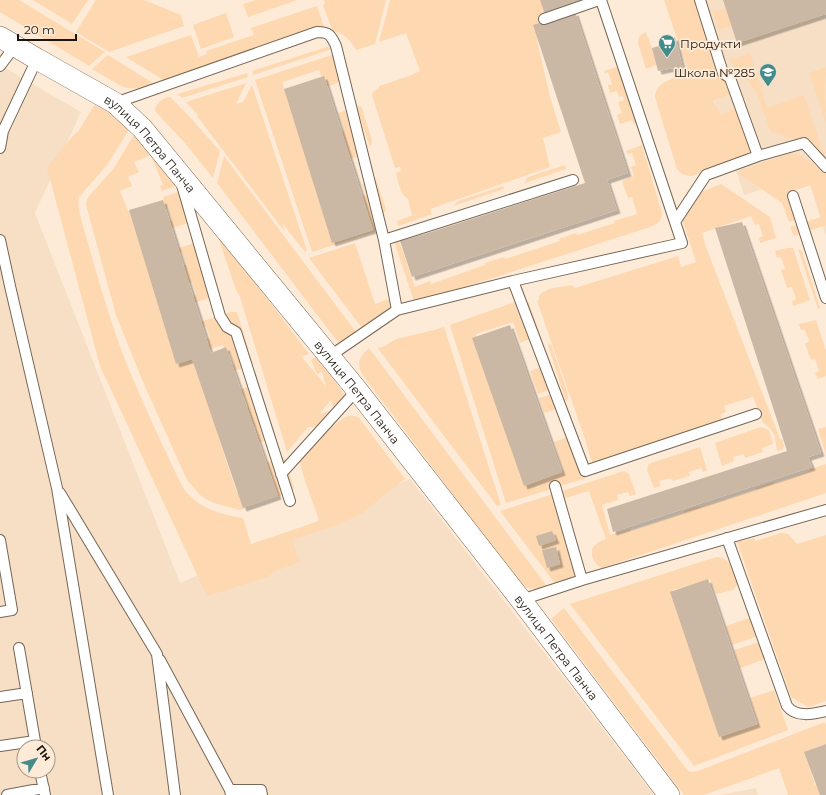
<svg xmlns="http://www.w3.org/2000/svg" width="826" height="795" font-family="Montserrat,sans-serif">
  <defs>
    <filter id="shadow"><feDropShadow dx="3.5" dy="3.5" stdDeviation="0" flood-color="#0004"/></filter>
  </defs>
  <rect width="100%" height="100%" fill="#feebd7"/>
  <path fill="#f7dfc5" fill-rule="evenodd" d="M682,0H826V236L807,175L744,195Z
    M0,65L81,112L35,213L180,583L410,479L654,795H0ZM24,747H48V771H24Z
    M756,788L758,795H719Z"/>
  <path fill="#fdd8b1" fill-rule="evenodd" d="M0,0H19L105,52L89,66L0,12Z
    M33,0H88L72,24Z
    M96,0H144L181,15L184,26L109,52L76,32Z
    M256,0H297L248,17L243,4Z
    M324,0H386L375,44L356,50C352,42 343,31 333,32L323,5L325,4Z
    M390,0H544L547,8L537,36L538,45L550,97L561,132L543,138L550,167L430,209L432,214L398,226L397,221L416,214L412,215L408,199C400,194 398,181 396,173L401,171L400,167L395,168L372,95L373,92L379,88V86L409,76L420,71L406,33L379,42Z
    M664,0H698L726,85L731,93L713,101L721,115L738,107L752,148L749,155L741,160L692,176C685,176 681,174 677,169L655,97C656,80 676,78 689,74Z
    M317,6L326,33L168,83L126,57L191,35L199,57L207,54L206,51L254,35L251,28Z
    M726,8L732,26L719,30L713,12Z
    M226,13L234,37L201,49L193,25Z
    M646,32L658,64L646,69L638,43C638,37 641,34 646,32Z
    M327,47L335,48L253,75L252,71Z
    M750,53L767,108L804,95L825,157L798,141L773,132L770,130L756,91L729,60Z
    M335,54L342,79L335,84L326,87L319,70L282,82L330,227L362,196L366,195L362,184L376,179L386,209L381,218L377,231L312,252L255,80Z
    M108,55L158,86C146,88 135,90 123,87L92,69Z
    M620,66L639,122L634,124L632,120L620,124L617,115L622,113L618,102L624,100L623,96L619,97L617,91L610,93L608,85L612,84L608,72L605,73L604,71Z
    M826,67L825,89L826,123L809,73Z
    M247,73L248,77L182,98L178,94Z
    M246,83L236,104L243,102L252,85L307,251L305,252L282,223L285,232L197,116L198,115L186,102Z
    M167,97H170L189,116L220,151L213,178L185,143L155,111C156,104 160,100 167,97Z
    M95,104L112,113L130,128L107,165L79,197C76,210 86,233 89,247C101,289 113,331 130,372C145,408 162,444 179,480C182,486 185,492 190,496C203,510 225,515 243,518L251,544L319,521C316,509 297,464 300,456C301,453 304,450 306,448C315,437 323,432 334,425C342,419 350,412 359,418L405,479L361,514L334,526L292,540L300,562L275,571L268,577L207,596L100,366L47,168L70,139L79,130Z
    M361,106L372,140V143L370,147L356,107Z
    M353,108L361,156L349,159L340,133L344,130L338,113Z
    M135,133L181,184L162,191L160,186L163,185L151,155L134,162L139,172L128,177L132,186L120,191L128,211H131L194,354L221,437L219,439L237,493L273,481L269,470H265L263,464L284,457L294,487L291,492L240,510L214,503L206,499L200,495L187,480L143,382L116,315L86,205L87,199L90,195L114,168Z
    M642,145L662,213C662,222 657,224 650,227L419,302L414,301L394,241L398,238L415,287L430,281L431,284L485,265V263L504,257L505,259L560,241L559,239L576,233L577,235L615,223L614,221L637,214L632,197L628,198L622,181L634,176L631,167L636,165L632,153L628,154L626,151Z
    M788,154H795L801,156L826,173V225L794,236L790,227L821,217L811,185L790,192L799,219L789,222L782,203L736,172Z
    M224,156L359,336L342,345L339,343L337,341L217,183Z
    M565,165L566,169L525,183L526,179L531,176Z
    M721,184L770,217L776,238L760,243L759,238L763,236L759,224L755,225L751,216L702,233L706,247L780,439H782L784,446L782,450L777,451L775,437L770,428L763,423L753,397L724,406L726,412L721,414L722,421L594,464L591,460L585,439L537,301L539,300V296C546,287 561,287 572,285L575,288L678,256L681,267L696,262L681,216L691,196Z
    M503,186L504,189L453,206L458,201Z
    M182,191L192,222L169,229L167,222L172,220L168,208L164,210L161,201L164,200L163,197Z
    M216,231L309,354L301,356L326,386L322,372L317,374L311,360L316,357C321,364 342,389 344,395C345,403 338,411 333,416C324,424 319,427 308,427L287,452L240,297L236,290ZM331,400L334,409L320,414V413Z
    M198,242L212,297L194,303L192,297L196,294L192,282L188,284L182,266L186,264L182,252L177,253L176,249Z
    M355,243L375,304L393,298L396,304L365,332L309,258Z
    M787,248H793L810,300L793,306L792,301L796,299L792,287L787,288L781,270L785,269L781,257L777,258L775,251Z
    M798,249L802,251L820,308L818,309Z
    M521,300H524L529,303L540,334L537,336L520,343L513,322L476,334L525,481L563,469L554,442L573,435L586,478L506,503L450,325Z
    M230,312H237L253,364L251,366L233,371L231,366L234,364L230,353L226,354L223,345L209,349L206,339L210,338L206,326L202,327L200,322Z
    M816,320L826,351V376L818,379L815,373L819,371L815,359L811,360L805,344L809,341L805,330H801L799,324Z
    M444,327L501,505L497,506L379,350L378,348L383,347L396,339L434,330Z
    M551,344L567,391L568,398L566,402L548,345Z
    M369,348L548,588L534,589L523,587L364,377C356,365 358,358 369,348Z
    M541,363L556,387L538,394L530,371L539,368V364Z
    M258,384L276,437L256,444L255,439L258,438L255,427L251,428L245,409L248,407L244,396L240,398L238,390Z
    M558,392L557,409L544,413L539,398Z
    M761,427L769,430L773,444L762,448L763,452L745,458L744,454L733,457L734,461L722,466L715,443Z
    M826,427V455L818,429Z
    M700,447L707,470L703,472L701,468L689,472L690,476L673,481L671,478L659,481L661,486L654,488L647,470L648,465L651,463Z
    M826,464V493L602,568C595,565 588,553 594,546C597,542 602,541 606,539L589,491L555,501L577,574L575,578L557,586L500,511L624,471L629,474L636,494L630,496L628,492L617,495L618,500L602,505L610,535L630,529L631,531L684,513V511L700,506L701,507L756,490V488L773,482L774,484L810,471V469Z
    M781,533L788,534L797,544L826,535V701L809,707L806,706L791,697L737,542L754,538L756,541Z
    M716,557C731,557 734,572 738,584L733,590L716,594L710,579L673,590L720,736L759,724L750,698L774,690L788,730L694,766L570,604Z
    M564,608L688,771L693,772L698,771L825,722L826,726V747L825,744L814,748L815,752L806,756L815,785L826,782V795H788L779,768L704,795H684L551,619Z
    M752,617L758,636L732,645L726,626Z
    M759,642L764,658L763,660L740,668L734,650Z"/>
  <path fill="#cab8a5" filter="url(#shadow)" d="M540,0H588L545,14Z
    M723,0H826V14L737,43Z
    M575,12L628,173L607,180L617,210L412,277L400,241L431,232L585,183L533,25Z
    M675,37L683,69L674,71L673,68L658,71L652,48L666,44L665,40Z
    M324,76L373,230L332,243L284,89Z
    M163,200L211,353L226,347L278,496L243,508L192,359L176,364L129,210Z
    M742,222L821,453L808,457L812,467L613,532L607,509L787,451L715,228Z
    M510,325L562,472L524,486L472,338Z
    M552,531L556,540L539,546L536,536Z
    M556,547L560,564L547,568L542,550Z
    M708,579L757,724L719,737L670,592Z
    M826,744V795H820L804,752Z"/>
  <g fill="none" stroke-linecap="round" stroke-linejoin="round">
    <g stroke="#766655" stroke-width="12">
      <path id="service" d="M544,19L599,0
        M0,66L15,46
        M115,103L317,32C329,32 331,35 336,46L384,240L397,310
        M0,148L3,131L37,59
        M758,156L804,143L826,167
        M182,185L220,316L227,327L236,332L290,501
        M793,196L826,298
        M675,222L706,175L758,156L730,78L723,73L700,0
        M0,240L10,286L57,488L108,795
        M384,240L573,180
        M513,281L585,471L756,414
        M330,356L397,310L513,281L682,243L601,0
        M281,474L357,390
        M555,486L582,580
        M60,493L157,654L175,795
        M727,538L787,706C796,718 813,714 826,711
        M0,540L12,610L0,612
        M521,600L582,580L826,510
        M19,648L36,747
        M160,660L230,790L231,795
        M0,697L27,693
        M0,746L35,741
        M40,771L45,795
        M230,790H261L262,795
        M7,795L44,788"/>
    </g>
    <g stroke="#766655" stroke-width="22">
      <g id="minor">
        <path id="s1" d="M0,37L37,59L115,103L142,128L357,390L521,600L669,795"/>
      </g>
    </g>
    <use href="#service" stroke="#fff" stroke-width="10"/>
    <use href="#minor" stroke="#fff" stroke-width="21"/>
  </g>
  <defs>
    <g id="supermarket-pin" transform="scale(0.9)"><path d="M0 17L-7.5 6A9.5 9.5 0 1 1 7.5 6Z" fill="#448c8b" stroke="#feebd7"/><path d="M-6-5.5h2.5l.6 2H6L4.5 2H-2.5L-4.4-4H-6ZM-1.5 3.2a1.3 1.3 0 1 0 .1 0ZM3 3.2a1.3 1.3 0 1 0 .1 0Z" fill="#fff"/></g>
    <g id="school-pin" transform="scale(0.9)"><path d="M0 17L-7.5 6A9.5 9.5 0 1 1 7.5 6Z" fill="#448c8b" stroke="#feebd7"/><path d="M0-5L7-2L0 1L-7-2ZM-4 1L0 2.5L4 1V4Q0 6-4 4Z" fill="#fff"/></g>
  </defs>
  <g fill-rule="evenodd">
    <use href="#supermarket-pin" x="667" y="43"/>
    <use href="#school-pin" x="768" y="72"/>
  </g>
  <g text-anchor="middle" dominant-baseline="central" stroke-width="3.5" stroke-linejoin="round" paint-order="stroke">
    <g font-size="12" fill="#1c150e" stroke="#feebd7" text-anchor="start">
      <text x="680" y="43">Продукти</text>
      <text x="755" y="72" text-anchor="end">Школа №285</text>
    </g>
    <g font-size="12" fill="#1c150e" stroke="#feebd7">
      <text stroke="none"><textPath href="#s1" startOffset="186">вулиця Петра Панча</textPath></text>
      <text stroke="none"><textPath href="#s1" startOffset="510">вулиця Петра Панча</textPath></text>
      <text stroke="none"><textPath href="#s1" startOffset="834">вулиця Петра Панча</textPath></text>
    </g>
  </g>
  <g transform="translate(36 759) rotate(52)"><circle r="19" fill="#feebd7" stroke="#a49587"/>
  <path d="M0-3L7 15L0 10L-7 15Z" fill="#448c8b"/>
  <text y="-6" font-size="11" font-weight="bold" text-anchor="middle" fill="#1c150e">Пн</text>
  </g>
  <path d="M18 34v6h58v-6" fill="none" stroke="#1c150e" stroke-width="2"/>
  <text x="24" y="34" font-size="12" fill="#1c150e" stroke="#feebd7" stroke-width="3" paint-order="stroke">20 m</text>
</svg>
